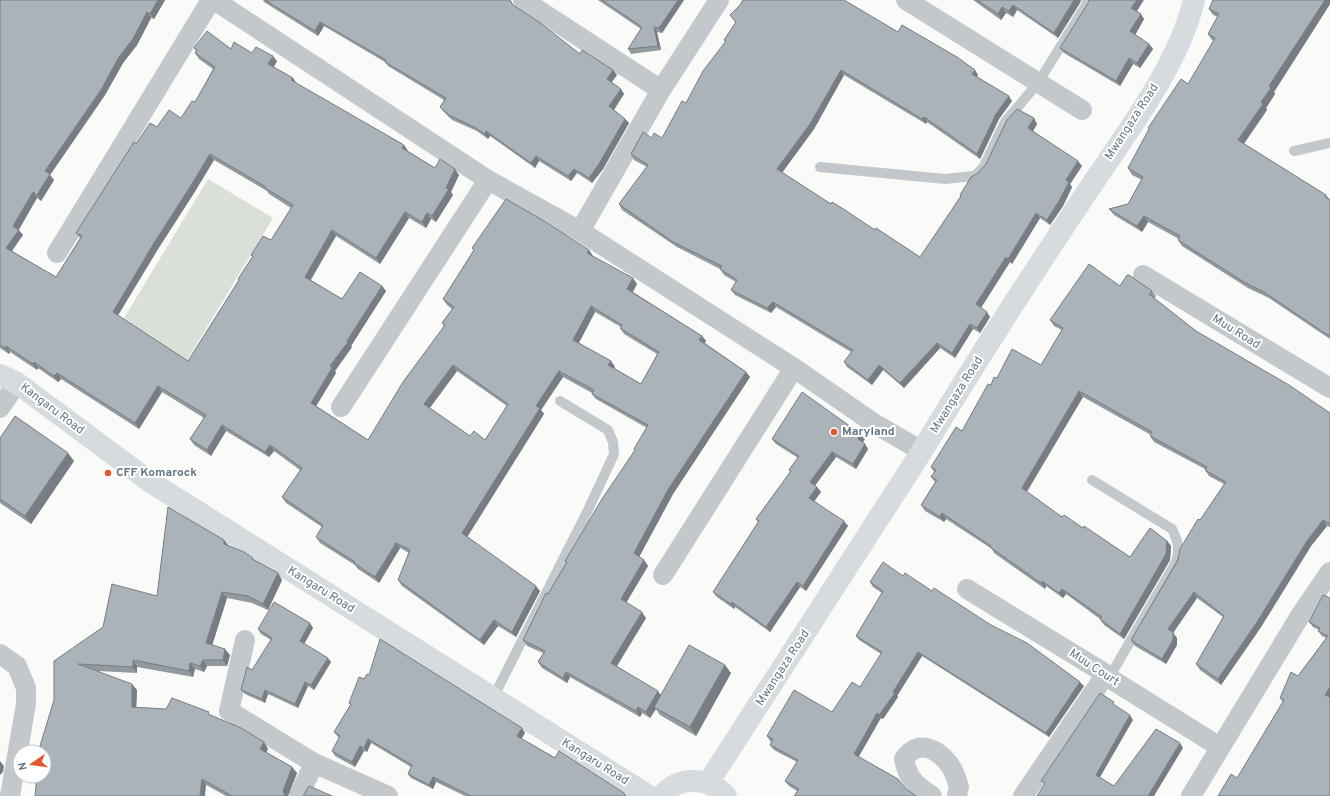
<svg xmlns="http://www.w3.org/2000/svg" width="1330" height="796" font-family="Overpass,sans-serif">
  <rect width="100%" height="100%" fill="#fafaf8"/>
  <path fill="#dadfd7" d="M208,179L273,218L187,360L124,318Z"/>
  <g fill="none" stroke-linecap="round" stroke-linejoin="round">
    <path stroke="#c3c8cc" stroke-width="10" d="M1294,151L1330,143
      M820,167L945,179L973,176L977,174L984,166L1005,122L1038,83L1086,5L1087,0
      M1092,480L1172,529C1178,541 1180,549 1176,562L1109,678
      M493,698L588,510L614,454L613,442L608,430L560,401"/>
    <path stroke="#c3c8cc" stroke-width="20" d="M214,0L488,180L580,231L794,368L875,424L922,451
      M523,0L661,90
      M906,0L1082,110
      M580,231L661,90L719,0
      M57,253L211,0
      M1143,275L1330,388
      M341,407L488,180
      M0,408L17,383
      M663,575L794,368
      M967,589L1106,674L1109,678L1220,747
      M245,640L229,711L314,763L388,796
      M0,654L17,666L26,688V704L10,796
      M299,796L314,763
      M932,796C915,785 908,779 904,759C917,739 937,748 949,764C954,770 957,780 959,787L957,795
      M1023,796L1106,674
      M1191,796L1300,616L1330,572"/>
    <path stroke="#d6dbdf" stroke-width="22" d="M0,375L17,383L149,481L649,796
      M708,783L922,451C974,364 1029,279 1085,195C1123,137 1178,68 1194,0
      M662,796C678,775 709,777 726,796"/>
  </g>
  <path fill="#929a9f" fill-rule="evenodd" d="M0,0H165L154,19L151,18L137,45L123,63L105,95L50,175L54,180L41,201L37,198L19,230L23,235L12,251L56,277L80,238L76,233L136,144L157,127L181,118L195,102L213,69L199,59L195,53L196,51L194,48L231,49L252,53L277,61L274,67L293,78L296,84L404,145L408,151L435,168L459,175L451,192L453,195L436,222L431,219L426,228L409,218L380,264L336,236L311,280L342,299L382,286L386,291L351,346L352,347L335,371L336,373L316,406L368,440L444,326L442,323L452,309L447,305L443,299L474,251L472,248L589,250L593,256L637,284L633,292L702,336L706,341L705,343L746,372L750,377L673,494L639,557L644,560L648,566L626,602L646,618L617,666L661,695L731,673L696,736L660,715L656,709L650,718L642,713L640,717L570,677L567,683L542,668L538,662L543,653L527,646L523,640L548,594L566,563L565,561L635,450L634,449L647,428L596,399L592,394V393L563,377L541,410L544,414L467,537L540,591L516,637L498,626L484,645L402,586L398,580L409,553L400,548L379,583L358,569L355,565L320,543L316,537L322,527L286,503L282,497L300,470L274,451L269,457L226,431L211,456L194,445L190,439L204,418L162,392L139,429L61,379L58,382L38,368L37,370L10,352L9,354L0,348ZM214,160L267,191L269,194L291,208L271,240L251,255L253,257L238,279L239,281L188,361L118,315L158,249L194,193ZM595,312L621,327L620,328L624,334L657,354L641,384L614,368L615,367L611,361L579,343ZM457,371L507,406L485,440L470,436L430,408Z
    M263,0H511V1L513,5L580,54L613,70L617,75L612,82L624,94L614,110L625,119L629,123L603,169L592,183L577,173L571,181L539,161L535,168L490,136L488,139L477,131L452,120L443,111L440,107L444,100L388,66L385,62L324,26L318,36L264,2Z
    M598,0H684L662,33L657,32L661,50L631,54L628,49L641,29Z
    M973,0H1081L1080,3L1058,38L1017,10L1013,17L1006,13L1001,20Z
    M1330,0V4L1274,92L1275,94L1266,108L1267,110L1244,144L1326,195L1330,200V339L1269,298L1248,288L1182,246L1178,240L1179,239L1148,222L1142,232L1114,215L1109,209L1128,204L1142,180L1132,175L1128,168L1149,129L1148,128L1188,84L1214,41L1212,40L1208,34L1218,17L1213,15L1209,9Z
    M1088,3L1137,11L1144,19L1135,35L1149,44L1153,49L1140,68L1133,64L1120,86L1064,53L1060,48Z
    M730,15L898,32L978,75L977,77L1012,101L999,119L980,159L927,122L926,124L844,75L814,129L782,173L831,204L920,257L961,197L960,195L978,173L1034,118L1037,124L1033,131L1082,166L1070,184L1072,187L1063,206L1050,225L1040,218L1012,264L1010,262L981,308L990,317L980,333L973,329L955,358L940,348L904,388L883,370L872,385L847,367L844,362L851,352L776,307L771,313L735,295L731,290L736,282L724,275L720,269L677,247L622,210L619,204L647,167L634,160L631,154L652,138H662L686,103L725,42L724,40L736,23Z
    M1120,286L1152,291L1156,296L1154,299L1196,331L1330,413V527L1327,526L1311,546L1261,627L1221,685L1200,670L1196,664L1223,617L1197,598L1173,633L1177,638V645L1166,664L1135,646L1131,640L1200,520L1224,484L1209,476L1205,470V469L1154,442L1150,436L1151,435L1083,397L1027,492L1062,517L1083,528L1130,557L1167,541L1171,546L1170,560L1124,639L1104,625L1100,619L1066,594L1063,598L1046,586L1045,589L994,553L992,549L946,519L944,522L925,511L921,505L935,482L931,477L934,472L931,467L962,431L991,385L997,378L1041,365L1062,330L1054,326L1050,320Z
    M861,434L865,439L863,442L868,449L856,469L836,457L815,485L821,492L814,501L848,526L806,591L800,587L770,632L735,607L734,609L717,597L713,592L758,522L756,519L790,472L789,470L798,458L776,444L772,439Z
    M0,438L74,461L31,524L0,503Z
    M228,545L278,573L282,580L268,610L252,603L227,598L212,645L230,655L227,666H207L204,672L195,669L193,677L137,667V673L97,671L137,690L136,707L211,715L264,742L268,749L266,752L292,767L297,773L288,796H226L54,700V661L157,596Z
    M903,576L932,591L1084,686L1049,737L922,656L897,696L898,697L883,719L881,718L797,791L789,786L785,781L797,762L774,750L770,745L772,742L770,741L767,736L832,712L860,687L881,654L859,640L856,636L882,593L873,587L870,582Z
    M1330,598V697L1237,778L1283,702L1280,698L1298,676L1326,638L1322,636L1318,631L1319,630L1313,627L1309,622Z
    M313,628L304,644L331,662L314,690L308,686L298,708L268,694L265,703L245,694L241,690L252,670L271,640L261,634L258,629Z
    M364,679L525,733L521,739L627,796H465L436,782L433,789L411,778L408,774L411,767L371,743L367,752L364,751L355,767L335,756L332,751L339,738L334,732L351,705L349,703Z"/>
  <path fill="#777d82" d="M158,0H165L154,19L150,14Z
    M678,0H684L662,33L659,28Z
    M1074,0H1081L1080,3L1058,38L1054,33Z
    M1137,0H1144L1135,14L1131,8Z
    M1325,0H1330V4L1274,92L1275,94L1266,108L1267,110L1242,146L1238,140L1261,102L1269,86Z
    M1013,5L1017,10L1013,17L1009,11Z
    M1002,7L1006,13L1001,20L998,14Z
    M147,12L151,18L137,45L123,63L105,95L50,175L54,180L41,201L37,195L45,171L119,57Z
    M1141,14L1144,19L1134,37L1130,31Z
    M320,22L324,26L318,36L315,31Z
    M654,27L657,32L661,50L658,46Z
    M1149,44L1153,49L1140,68L1137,63Z
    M273,56L277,61L272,69L268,64Z
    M1129,58L1133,64L1120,86L1116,81Z
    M613,70L617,75L610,84L607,79Z
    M841,70L844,75L814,129L781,174L777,169Z
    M975,70L978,75L976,79L972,74Z
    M293,78L297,84L291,80Z
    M621,89L624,94L613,111L609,106Z
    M1009,96L1012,101L999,119L980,159L977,154L996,114Z
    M924,117L927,122L926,124L922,119Z
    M1034,118L1037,124L1032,133L1028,128Z
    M625,119L629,123L603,169L592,183L589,178Z
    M486,131L490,136L488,139L485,134Z
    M404,145L408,151L406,154L402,148Z
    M210,154L214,160L194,193L158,249L117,317L113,312L154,243Z
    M536,156L539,161L535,168L531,163Z
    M1078,161L1082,166L1070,184L1072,187L1063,206L1050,225L1047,220L1066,180Z
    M455,169L459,175L451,192L453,195L436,222L432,216Z
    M574,169L577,173L571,181L568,176Z
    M33,192L37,198L18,230L23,235L10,253L6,248L13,226Z
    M405,212L409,218L380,264L376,258Z
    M427,213L431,219L426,228L422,222Z
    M1036,213L1040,218L1012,264L1008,259Z
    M1144,216L1148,222L1142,232L1137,226Z
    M332,230L336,236L309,282L305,277Z
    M589,250L593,256L587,253Z
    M1006,257L1010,262L980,309L976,304Z
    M633,278L637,284L631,294L627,289Z
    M382,286L386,291L351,346L352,347L335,371L336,373L315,408L311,403L330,366Z
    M773,302L776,307L771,313L767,308Z
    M591,306L595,312L577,346L573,340Z
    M987,312L990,317L980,333L977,328Z
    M970,324L973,329L955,358L952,353Z
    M702,336L706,341L703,345L699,340Z
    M937,343L940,348L904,388L900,383Z
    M6,346L10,352L9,354L5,348Z
    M611,361L615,367L612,371L608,365Z
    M34,362L38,368L37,370L33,364Z
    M453,365L457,371L428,410L424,404Z
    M879,365L883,370L872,385L868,380Z
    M559,371L563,377L541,410L544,414L466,539L462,533L536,406Z
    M746,372L750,377L673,494L638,559L634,553L669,488Z
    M57,373L61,379L58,382L54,376Z
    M158,386L162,392L139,429L135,423Z
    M1079,391L1083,397L1025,494L1022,488Z
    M222,425L226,431L211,456L207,450Z
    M861,434L865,439L861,444L858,439Z
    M865,444L868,449L856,469L853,464Z
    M270,445L274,451L269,457L265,452Z
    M832,452L836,457L814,487L810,482Z
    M68,453L74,461L31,524L25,516Z
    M817,487L821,492L813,503L809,498Z
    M942,513L946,519L944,522L940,517Z
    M1323,520L1327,526L1311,546L1261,627L1221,685L1218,679L1307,541Z
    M844,521L848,526L806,591L803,586Z
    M224,540L229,546L224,544Z
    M1167,541L1171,546L1170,560L1124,639L1120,634Z
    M396,543L400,548L379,583L375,577Z
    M644,560L648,566L625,605L621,599Z
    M278,573L282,580L268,610L263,604Z
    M1042,581L1046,586L1045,589L1041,583Z
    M797,582L800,587L770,632L766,627Z
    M536,586L540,591L516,637L512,632Z
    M1062,589L1066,594L1063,598L1059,593Z
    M222,592L227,598L211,649L206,643Z
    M1194,592L1197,598L1173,633L1177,638V645L1166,664L1162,659L1168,629Z
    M732,602L735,607L734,609L731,604Z
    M642,612L646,618L615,669L611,663Z
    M494,620L498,626L484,645L480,640Z
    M310,623L313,628L303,646L300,641Z
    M225,649L230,655L227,666L223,660Z
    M918,652L922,656L897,696L898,697L883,719L879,715Z
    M328,658L331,662L314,690L311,685Z
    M133,660L137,667V673L133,667Z
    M203,660L207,666L204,672L200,666Z
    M190,663L195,669L193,677L189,671Z
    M725,665L731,673L696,736L690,727Z
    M566,672L570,677L567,683L563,678Z
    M305,682L308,686L298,708L295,704Z
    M1080,682L1084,686L1049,737L1046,733Z
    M132,684L137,690L136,713L132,707Z
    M1330,687V697L1328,699L1325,695Z
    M265,690L268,694L265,703L262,699Z
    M658,691L662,697L654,707L656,709L650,718L646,712Z
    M638,707L642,713L640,717L636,711Z
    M877,713L881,718L858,758L854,754Z
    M1130,715L1133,720L1099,779L1096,775Z
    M522,728L525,733L520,741L517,736Z
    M368,739L371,743L367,752L364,748Z
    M264,742L268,749L265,755L260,749Z
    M1180,743L1183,748L1154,796H1148Z
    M360,746L364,751L355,767L352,762Z
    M0,761L4,766L3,772L0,775Z
    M292,767L297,773L288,796H285L283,791Z
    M433,777L436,782L433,789L429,785Z
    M202,779L206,785L205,796H200Z"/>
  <path fill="#aab3b9" stroke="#777d82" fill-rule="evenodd" d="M0,0H158L150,14L147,12L133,39L119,57L101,90L45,171L50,174L37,195L33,192L13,226L19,230L6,248L56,277L82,236L76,233L134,142L136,144L150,123L157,127L169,110L181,118L192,101L195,102L215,67L195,53L197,50L194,48L207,31L231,49L234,42L252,53L256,47L273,56L268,64L293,78L291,80L404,145L402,148L435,168L440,159L455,169L446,188L449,189L432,216L427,213L422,222L405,212L376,258L332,230L305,277L342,299L360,272L382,286L347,341L348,342L330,366L332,368L311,403L368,440L403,382L445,325L442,323L454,307L443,299L474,250L472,248L506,199L544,221L589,250L587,253L633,278L627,289L702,336L699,340L746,372L669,488L634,553L644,560L621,599L642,612L611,663L658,691L646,712L638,707L636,711L566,672L563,678L538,662L545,651L523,640L546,593L548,594L567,562L565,561L602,499L635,450L634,449L648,425L592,394L594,390L559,371L536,406L540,408L462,533L536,586L512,632L494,620L480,640L398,580L410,550L396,543L375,577L354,563L355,562L316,537L323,525L282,497L302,468L270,445L265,452L222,425L207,450L190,439L206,415L158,386L135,423L57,373L54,376L34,362L33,364L6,346L5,348L0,345ZM210,154L266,187L265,188L293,205L271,240L263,236L251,255L253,256L238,279L239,280L188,361L113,312L154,243L190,187ZM591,306L622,325L620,328L659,352L641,384L608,365L611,361L573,340ZM453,365L508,404L485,440L474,431L470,436L424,404Z
    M265,0H510L513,5L539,22L580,54L582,50L613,70L607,79L621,89L609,106L625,119L599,164L589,178L574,169L568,176L536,156L531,163L486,131L485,134L474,127L449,115L440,107L446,98L385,62L386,60L320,22L315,31Z
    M602,0H678L659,28L654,27L658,46L628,49L642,27Z
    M743,0H844L898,32L902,25L957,57L975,70L972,74L1009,96L996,114L977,154L924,117L922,119L841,70L810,124L777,169L831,204L832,202L845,210L875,230L876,228L920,257L961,196L960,195L971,177L978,173L986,164L1007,120L1017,109L1034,118L1028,128L1078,161L1066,180L1069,182L1059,201L1047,220L1036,213L1008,259L1006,257L976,304L987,312L977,328L970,324L952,353L937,343L900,383L879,365L868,380L844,362L853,350L773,302L767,308L731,290L737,280L720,269L722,266L673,242L619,204L648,165L631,154L643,132L652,138L654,133L662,138L682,101L686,103L703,71L726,41L724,40L736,22L730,15L740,5Z
    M977,0H1074L1054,33L1013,5L1009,11L1002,7L998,14Z
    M1089,0H1137L1131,8L1141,14L1130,31L1149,44L1137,63L1129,58L1116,81L1060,48L1088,3Z
    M1213,0H1325L1269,86L1271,88L1261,102L1263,104L1238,140L1326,195L1325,197L1330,200V336L1323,332L1264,292L1244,282L1178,240L1180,236L1144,216L1137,226L1109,209L1128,204L1143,177L1128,168L1149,129L1148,128L1181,79L1188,84L1215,38L1208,34L1219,14L1209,9Z
    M1089,264L1120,286L1127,275H1129L1152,291L1149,294L1196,331L1289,385L1330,413V524L1323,520L1307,541L1257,622L1218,679L1196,664L1224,616L1194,592L1168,629L1173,632V640L1162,659L1131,640L1178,560L1180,549L1198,519L1200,520L1226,482L1205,470L1207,467L1150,436L1152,432L1079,391L1022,488L1062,517L1064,515L1083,528L1084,526L1130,557L1150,528L1167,541L1166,554L1120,634L1100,619L1102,617L1062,589L1059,593L1042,581L1041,583L990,547L991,546L942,513L940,517L921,505L937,480L931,477L936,470L931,467L956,427L962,431L988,384L991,385L994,377L997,378L1012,349L1041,365L1063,328L1050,320Z
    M802,392L861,434L858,439L865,444L853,464L832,452L810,482L817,487L809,498L844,521L803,586L797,582L766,627L732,602L731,604L713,592L759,521L756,519L791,471L789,470L799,456L772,439Z
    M15,416L68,453L25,516L0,499V438Z
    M168,507L224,540V544L244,552L253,558L252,559L278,573L263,604L248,596L222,592L206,643L225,649L223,660H203L200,666L190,663L189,671L133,660V667L78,664L132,684V707L166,709L172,698L209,712L208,714L241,728L264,742L260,749L292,767L283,791L285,796H232L202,779L200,796H35L37,776H44V752H39L40,746L54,700V661L103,627L112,584L157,596Z
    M883,562L903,576L905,573L932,591L934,588L991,625L1027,643L1080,682L1046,733L918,652L893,692L895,693L879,715L877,713L854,754L898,779L906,789L916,796H794L799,789L785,781L798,760L770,745L773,739L767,736L794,690L832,712L852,682L860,687L882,652L856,636L883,591L870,582Z
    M1323,595L1330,598V687L1325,695L1330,697V796H1218L1231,774L1237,778L1284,700L1280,698L1291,672L1298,676L1328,636L1318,631L1320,628L1309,622Z
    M274,602L310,623L300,641L328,658L311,685L305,682L295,704L265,690L262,699L241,690L247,667L252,670L272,638L258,629Z
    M380,639L522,728L517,736L555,758L559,751L624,793L626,796H471L433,777L429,785L408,774L412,765L368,739L364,748L360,746L352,762L332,751L340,736L334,732L351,704L349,703L359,677L364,679L367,674L369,675Z
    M689,645L725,665L690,727L654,707Z
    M1100,693L1114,702L1113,704L1130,715L1096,775L1114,786L1156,729L1180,743L1148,796H1037L1045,783L1041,781Z
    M309,786L332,796H303Z"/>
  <g fill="#e4572e" stroke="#fff" stroke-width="1.5">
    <circle cx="834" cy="432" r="4"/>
    <circle cx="108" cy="473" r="4"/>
  </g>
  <g text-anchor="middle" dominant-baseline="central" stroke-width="4" stroke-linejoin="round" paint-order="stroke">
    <g font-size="12" fill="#657683" stroke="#fff">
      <text transform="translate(1132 122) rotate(-57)">Mwangaza Road</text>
      <text transform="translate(1236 332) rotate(32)">Muu Road</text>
      <text transform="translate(957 395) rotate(-58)">Mwangaza Road</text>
      <text transform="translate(52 409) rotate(37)">Kangaru Road</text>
      <text transform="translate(321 590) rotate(32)">Kangaru Road</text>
      <text transform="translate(783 668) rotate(-57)">Mwangaza Road</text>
      <text transform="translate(1094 668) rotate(33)">Muu Court</text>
      <text transform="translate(595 762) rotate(32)">Kangaru Road</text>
    </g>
    <g font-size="12" font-weight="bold" fill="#657683" stroke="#fff" text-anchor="start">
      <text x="842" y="432">Maryland</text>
      <text x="116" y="473">CFF Komarock</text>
    </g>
  </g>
  <g transform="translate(32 764) rotate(257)"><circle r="19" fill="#ffffff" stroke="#c1c8cd"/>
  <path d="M0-3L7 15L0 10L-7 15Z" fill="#e4572e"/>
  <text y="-6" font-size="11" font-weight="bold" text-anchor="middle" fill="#657683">N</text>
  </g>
</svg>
